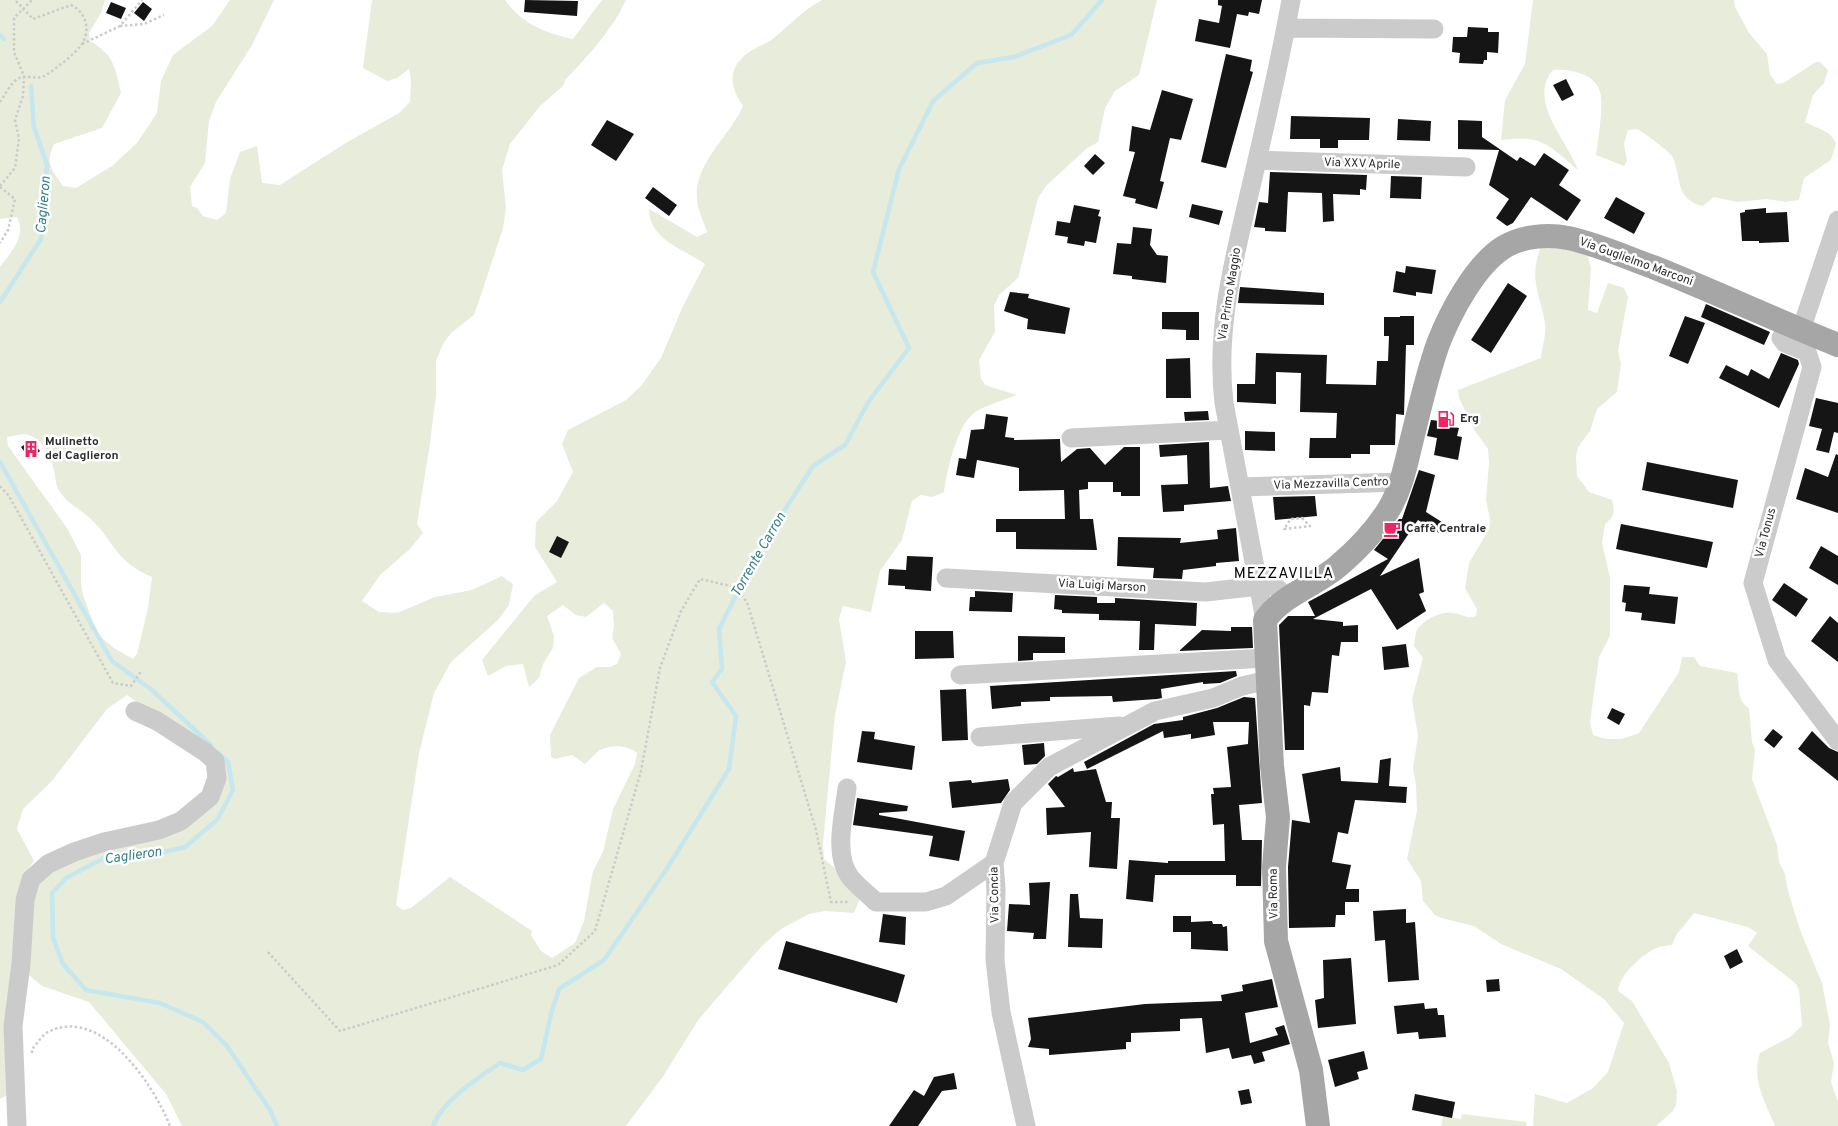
<svg xmlns="http://www.w3.org/2000/svg" width="1838" height="1126" font-family="Overpass,sans-serif">
  <rect width="100%" height="100%" fill="#fff"/>
  <path fill="#e8ecda" fill-rule="evenodd" d="M0,0H105L101,13L89,33L90,41C114,55 115,67 121,93L102,128L54,144C45,164 51,169 63,186L76,188L112,166L137,143L157,113L161,81L173,55L212,26L230,0H274L252,45L216,102L209,121L205,163L190,187L192,206L197,208L203,216L217,220L226,213L230,179L240,152L257,146L262,183L280,185L344,144L399,113L410,102L411,80L409,69L397,78L387,81L363,68L372,0H505C522,24 545,33 573,39L602,0H626C612,30 589,55 566,79L563,86L540,106L510,144L502,170L506,208L503,228L479,301L474,315L451,333L443,344L436,361V395L429,450L417,524L423,533L410,549L380,575L362,601L379,612L397,613L435,597L472,590L502,576L513,584L509,605L498,620L451,662L434,693L419,753L396,905L403,910L411,908L450,877L532,931L531,935L541,951L552,958L575,943L584,921L593,871L603,852L613,809L635,764L637,753C627,745 613,744 600,750C595,753 590,760 585,764L572,755L555,759L551,757L550,735L579,678L597,667H610L617,664L621,654L612,638L614,627L613,611L604,603L586,617L576,615L563,605L547,616L554,636L553,648L543,664L539,678L529,687L523,664L506,666L488,676L482,660L534,596L557,582L535,547L536,522L557,501L573,472L562,444L568,430L626,400L641,386L661,358L683,306L705,264C684,249 649,240 649,209L697,237L707,232C704,223 700,215 698,206C689,167 729,138 743,106C731,89 727,71 744,56C753,48 765,45 774,38C790,25 804,9 822,0H1157L1139,75L1115,91L1105,108L1098,142L1086,149L1046,186L1038,198L1018,278L999,295L994,306L995,332L979,360L981,379L985,385L1017,395C1004,400 989,404 977,411C957,422 947,471 944,492L932,497L921,495L912,501L902,540L880,571L871,612L843,606L839,619L846,662L835,715L823,844L824,859L843,875L860,898L854,913L825,911L809,914L781,929L761,947L699,1019L662,1078L626,1126H182L166,1094L89,1002L42,986L24,971L25,881L147,830L198,801L214,767L157,717L127,695L107,709L52,781L23,809L17,829L34,861L21,879L15,903L9,1094L0,1099V267C11,252 27,236 17,217L0,219ZM24,434C41,436 50,454 54,470C56,477 55,486 60,492C67,503 81,510 91,519C116,544 115,561 152,577L148,608L137,654L133,659L114,648L98,635L83,595L81,584V555L67,528L8,446L7,437Z
    M1533,0H1734L1735,7L1749,33L1767,54L1770,74L1777,84L1783,83L1816,62H1820L1828,70L1824,83L1813,95L1805,122C1817,129 1829,129 1836,143L1831,160L1804,178L1799,200L1786,202L1766,199L1737,202L1714,197L1703,206C1674,200 1682,175 1672,156C1670,152 1643,132 1637,129L1628,130L1624,144L1627,161L1624,166L1596,155C1598,141 1604,104 1600,92C1595,73 1569,69 1553,70C1527,101 1567,140 1578,170C1547,144 1543,135 1501,140L1505,100L1525,64Z
    M1542,244L1587,252L1591,268L1588,310L1597,313L1608,283L1624,288L1628,297L1618,351L1621,364L1617,392L1597,409L1590,431L1578,447L1576,456L1577,476L1589,492L1612,500C1615,513 1615,516 1605,524L1602,543L1610,578V636L1599,657L1590,722L1593,735L1606,739H1622L1639,733L1679,672L1682,657H1694L1700,666L1737,673C1740,686 1736,701 1749,708L1752,742L1755,750L1752,779L1777,845L1779,862L1785,874L1788,891L1800,930L1822,983L1830,1025L1828,1043L1834,1063L1831,1082L1838,1102V1126H1775C1765,1101 1751,1080 1760,1053L1790,1037L1802,1026L1799,990L1795,983L1748,946L1757,933L1748,927L1694,913L1677,934L1672,945C1667,946 1661,946 1656,948C1642,955 1619,975 1618,991L1632,1001L1669,1063L1677,1091L1676,1106L1672,1112L1656,1126H1533L1535,1094L1567,1103L1593,1088L1608,1072L1624,1023L1604,999L1561,969L1501,944L1474,926L1441,918L1435,915L1423,901L1421,881L1407,859L1417,811L1416,785L1413,768L1418,736L1412,699L1423,658L1414,646C1415,641 1415,634 1417,630C1423,620 1441,611 1452,613C1461,613 1467,620 1476,616L1477,609L1465,588L1469,563L1489,529L1490,519L1486,500L1489,463L1488,449L1475,431L1459,398L1458,390L1541,358C1542,347 1547,333 1545,323C1539,290 1528,279 1542,244Z
    M1415,1094L1455,1102L1452,1118L1461,1119L1462,1114L1527,1122L1526,1126H1441L1443,1116L1412,1110Z"/>
  <g fill="none" stroke-linecap="round" stroke-linejoin="round">
    <path stroke="#c5e7ed" stroke-width="4.5" d="M0,35L4,39
      M0,302L41,239L47,165L34,127L31,86
      M0,462L112,661L152,690L211,745
      M218,753L228,762L233,790L217,820L185,847L137,858H104L66,878L52,893L53,938L63,964L86,990L160,1003L203,1022L227,1046L270,1110L277,1126
      M433,1126C442,1101 478,1078 500,1063L523,1070L541,1059L551,1014L559,989L604,960L666,870L729,769L736,716L712,682L722,669L719,629L759,550L813,466L845,445L869,401L909,348L873,272L899,169L933,101L977,63L1014,57L1071,35L1102,0"/>
  </g>
  <path fill="#151515" d="M525,0L578,1L577,16L524,12Z
    M1218,0H1262L1259,14L1249,12L1248,16L1237,14L1230,48L1195,41L1199,19L1219,23L1222,6L1218,5Z
    M111,2L126,8L121,19L106,13Z
    M143,2L152,9L144,21L134,13Z
    M1468,27L1488,28V32H1499L1498,53L1487,52V60H1484L1483,64L1459,63L1460,53L1452,52L1453,37H1467Z
    M1226,54L1252,60L1250,71L1253,72L1226,168L1201,162Z
    M1566,79L1574,95L1562,101L1553,85Z
    M1162,90L1193,99L1181,140L1170,138L1160,181L1164,182L1157,209L1135,203L1136,199L1123,196L1135,152L1129,151L1132,126L1150,130Z
    M1291,116L1370,118L1369,140H1338V148H1320V139H1290Z
    M1398,119L1431,121L1430,141L1397,140Z
    M607,120L634,134L616,161L591,145Z
    M1458,120L1482,121V137L1517,161L1520,157L1535,166L1544,153L1569,170L1559,185L1581,200L1567,221L1531,197L1513,223L1507,226L1496,218L1509,199L1489,185L1499,150L1458,149Z
    M1095,154L1105,163L1093,175L1084,166Z
    M1270,172L1367,175L1366,190L1360,189V195L1333,194L1334,221L1323,222L1322,193L1288,192L1286,232L1265,231V228L1254,227L1259,202L1268,203Z
    M1391,176L1422,177L1421,199L1390,198Z
    M653,187L677,205L669,216L645,198Z
    M1616,197L1645,213L1634,234L1604,218Z
    M1192,204L1223,211L1219,225L1189,217Z
    M1074,205L1100,210L1098,216L1101,217L1096,243L1085,241L1084,246L1067,243L1068,237L1055,235L1057,221L1070,223Z
    M1766,208V213L1787,212L1789,242L1759,243V241H1742L1740,213L1745,212V210Z
    M1133,227L1152,229L1150,245L1157,255L1168,256L1166,283L1132,279V276L1113,274L1117,243L1131,244Z
    M1406,266L1436,270L1432,294L1416,292V296L1393,292L1396,271L1405,273Z
    M1508,283L1527,296L1491,353L1471,340Z
    M1240,287L1324,293V305L1238,303Z
    M1010,292L1029,294L1028,298L1070,308L1065,334L1027,329L1028,319L1004,311Z
    M1706,304L1770,332L1764,345L1701,317Z
    M1162,312H1199V340H1186V330L1162,329Z
    M1400,316H1414V345H1406L1404,415L1396,414L1395,445H1370V454H1351V458H1309L1310,438H1336L1337,413L1300,412L1301,373L1276,372V404L1237,402V384H1255L1256,353L1327,355L1326,384L1376,385L1377,361H1388L1389,336H1384V317H1400Z
    M1685,316L1705,323L1688,364L1669,356Z
    M1781,353L1798,360L1799,364L1779,408L1719,378L1726,365L1748,376L1751,369L1769,379Z
    M1190,358L1191,398H1166V359Z
    M1816,398L1838,403V433L1834,432L1829,453L1816,450L1822,429L1809,426Z
    M1208,411L1209,420L1185,421L1184,412Z
    M986,414L1008,417L1005,437L1014,438V440L1060,439L1061,462L1077,449L1090,448L1105,465L1124,447H1140V496H1121V492H1113V482H1088V489L1079,490L1080,519H1093L1097,550L1016,549V532H996V519H1065L1064,490L1019,491V468L977,460L974,478L956,475L959,458L966,459L971,430L984,429Z
    M1431,420L1440,421V425L1459,428L1457,436L1462,437L1458,460L1434,455L1437,438L1427,436Z
    M1245,431L1275,432V451L1245,450Z
    M31,440L40,451L30,459L21,447Z
    M1209,442L1210,488L1228,486L1231,501L1184,505V511L1163,512L1161,485L1188,484L1187,455L1160,457L1159,445Z
    M1836,454L1838,455V513L1796,499L1805,468L1828,477Z
    M1647,462L1738,480L1733,508L1642,490Z
    M1419,470L1435,475L1426,512L1445,524L1439,533L1418,520L1380,576L1419,558L1424,592L1419,594L1426,611L1397,630L1371,589L1313,619L1343,622V626L1358,625V642H1341L1339,656L1332,655L1328,693L1312,692L1310,706L1304,705V750H1285L1279,625L1288,616H1315L1308,602L1388,559L1374,550L1399,519H1402Z
    M1315,496L1317,516L1275,520L1273,497Z
    M1621,524L1713,542L1707,568L1616,549Z
    M1236,528L1239,561L1216,563V566L1183,570L1182,579L1153,578L1154,568L1117,566L1118,537L1181,538L1180,543L1218,539L1217,530Z
    M557,536L569,542L561,558L549,552Z
    M1821,546L1838,556V585L1809,568Z
    M907,556L933,557L931,591L905,589V586L888,585L889,569L906,570Z
    M1784,583L1808,599L1796,617L1772,600Z
    M1624,585L1650,587L1649,594L1678,597L1675,624L1641,620L1642,613L1625,611L1626,603L1622,602Z
    M975,591L1013,593L1012,612L969,611L970,597H975Z
    M1055,595L1097,597V603H1115V598L1197,603L1196,626L1155,624L1154,650H1139L1140,621L1099,620V614L1062,613V610L1054,609Z
    M1830,616L1838,623V662L1811,641Z
    M1231,627H1252L1253,648L1179,651L1202,630L1231,631Z
    M915,631H953L954,658L915,659Z
    M1018,636L1065,637V653H1033V660L1018,661Z
    M1406,644L1409,667L1384,670L1382,647Z
    M1236,671L1237,676L1220,683L1203,684V682L1161,689L1162,698L1157,699L1113,702L1112,696L1050,697V701L1021,702V706L992,709L990,686Z
    M966,689L968,740L942,741L940,690Z
    M1244,697L1255,698L1262,803L1239,805L1242,840H1262L1261,886H1236V875H1155L1153,902L1126,899L1129,860L1168,863V861H1225L1224,824L1213,825L1211,794H1214L1213,788L1231,787L1227,747L1248,744L1249,722H1213L1215,735L1191,739V734L1164,738L1163,731L1087,769L1084,762L1154,724L1183,720V717L1217,708Z
    M1612,708L1625,714L1619,725L1607,718Z
    M1773,729L1783,737L1774,748L1764,740Z
    M862,731L875,732L874,739L915,746L912,770L857,762Z
    M1812,731L1829,748L1838,752V781L1798,749Z
    M1044,743L1045,756L1037,764L1024,765L1022,745Z
    M1391,758L1389,786L1407,787L1406,803L1355,800L1348,834L1338,832L1332,862L1351,865L1346,889H1359V902H1345V915H1336L1335,927L1289,928L1288,867L1292,820L1310,823L1302,774L1340,767L1341,781L1378,783L1380,760Z
    M1073,768L1074,772L1096,769L1106,802H1112L1111,818H1120L1117,869L1089,867L1091,832L1047,835L1046,808L1065,807L1048,784L1056,776L1058,777Z
    M1008,779L1010,790L1001,803L952,808L949,782L971,780L972,783Z
    M857,798L908,806L907,811L879,813V815L965,831L959,861L929,856L933,836L853,825Z
    M1050,882L1046,939H1033L1034,933L1007,931L1009,904L1030,905L1029,883Z
    M1070,894H1078L1080,918L1103,919L1102,948L1068,947Z
    M1406,909V923L1415,922L1419,980L1388,982L1385,940L1375,941L1373,911Z
    M883,914L906,917L905,945L879,942Z
    M1173,916H1191V932H1173Z
    M1212,921L1213,924H1222L1223,927L1227,926L1228,951L1191,949V922Z
    M786,941L905,975L897,1003L778,969Z
    M1737,949L1743,962L1730,969L1724,956Z
    M1351,958L1356,1024L1318,1028L1315,1000L1324,998L1323,960Z
    M1272,979L1278,1007L1245,1013L1250,1043L1278,1035L1275,1028L1284,1025L1290,1044L1262,1052L1265,1061L1254,1064L1251,1055L1232,1059L1229,1048L1206,1053L1202,1018L1180,1019V1031L1131,1033V1042H1126V1049L1049,1055V1049L1028,1047L1031,1039L1028,1018L1145,1004L1222,1001L1221,995L1243,991L1242,985Z
    M1499,979L1500,991L1487,992L1486,980Z
    M1424,1003L1425,1009L1437,1008L1438,1015H1444L1446,1037L1419,1039L1418,1032L1397,1034L1394,1006Z
    M1364,1051L1368,1069L1357,1072L1359,1079L1335,1087L1328,1060Z
    M954,1073L957,1089L942,1091L918,1126H889L914,1090L924,1096L934,1077Z
    M1249,1089L1252,1103L1241,1105L1238,1091Z
    M1415,1094L1455,1102L1452,1118L1412,1110Z"/>
  <g fill="none" stroke-linecap="round" stroke-linejoin="round">
    <path stroke="#cbcbcb" stroke-width="2.5" stroke-dasharray="2.5 2.5" stroke-linecap="butt" d="M120,26L144,24L164,15
      M82,44L120,26L142,0
      M0,102C5,95 11,82 19,78C28,74 37,81 46,75C57,68 74,55 82,44C91,30 86,12 71,5L33,19L15,0
      M0,186L15,168L19,139L15,120L23,96L24,76L14,52V18L32,0
      M0,187L15,199L8,230L0,243
      M0,486L9,496L113,683L131,686L142,670
      M1302,518L1310,526L1284,529L1291,519Z
      M268,952L340,1031L558,965L595,931L641,771L660,668L681,611L700,579L735,587L747,602L816,830L831,902H850
      M32,1053V1049C37,1044 42,1035 48,1032C101,1005 154,1085 170,1126"/>
    <path stroke="#cbcbcb" stroke-width="19" d="M1286,28L1434,29
      M1257,160L1466,167
      M1787,324L1781,338L1785,343L1807,352L1812,367L1753,583L1777,660L1838,741
      M1801,330L1838,220
      M1071,438L1229,430
      M1241,487L1402,482
      M1257,571L1288,598
      M946,578L1206,592L1259,586
      M1265,620L1224,403C1215,327 1235,255 1252,182C1266,122 1280,61 1291,0
      M960,675L1267,658
      M980,737L1119,726
      M847,788C844,815 833,854 850,877C857,886 868,894 876,902H926L946,896L994,863
      M17,1126L13,1026L21,964L25,900L31,879L48,864L74,852L104,842L159,830L181,821L210,797L217,778L215,761L205,752L157,721L135,711
      M1026,1126L1001,1012L995,960L996,889L994,863L1013,803L1049,767L1155,711L1213,698L1242,686L1268,680"/>
    <path stroke="#a6a6a6" stroke-width="24" d="M1318,1126L1311,1070L1276,941L1274,867L1278,817L1272,766L1265,620C1284,594 1314,586 1337,567C1356,551 1376,530 1389,509C1402,487 1406,463 1412,439C1420,407 1427,375 1438,344C1450,313 1475,265 1504,247C1522,236 1548,234 1568,238C1597,244 1625,257 1653,267C1715,292 1776,320 1838,345"/>
  </g>
  <defs>
    <g id="fuel-bare" transform="scale(1.35)"><path d="M-5.5-6h7V0h2V4h1.3V-2.5L3-4.5l.8-.8L6-3V5H2.5V1h-1V6h-7ZM-4.2-4.7v3.2H.2V-4.7Z" fill="#ef2665" stroke="#fff" stroke-width="2.5" paint-order="stroke"/></g>
    <g id="building-bare" transform="scale(1.35)"><path d="M-4-6H4V6H1V3H-1V6H-4ZM-2.5-4.3h1.7v1.8h-1.7ZM.8-4.3h1.7v1.8H.8ZM-2.5-1h1.7V.8h-1.7ZM.8-1h1.7V.8H.8Z" fill="#ef2665" stroke="#fff" stroke-width="2.5" paint-order="stroke"/></g>
    <g id="cafe-bare" transform="scale(1.35)"><path d="M-5.5-4.5H6V0H3Q3 3.5 0 3.5H-2.5Q-5.5 3.5-5.5 0ZM3-3.2v2h1.7v-2ZM-6 4.5H4V6H-6Z" fill="#ef2665" stroke="#fff" stroke-width="2.5" paint-order="stroke"/></g>
  </defs>
  <g fill-rule="evenodd">
    <use href="#fuel-bare" x="1446" y="419"/>
    <use href="#building-bare" x="31" y="449"/>
    <use href="#cafe-bare" x="1392" y="529"/>
  </g>
  <g text-anchor="middle" dominant-baseline="central" stroke-width="5" stroke-linejoin="round" paint-order="stroke">
    <g font-size="12" fill="#2e2e2e" stroke="#fff">
      <text transform="translate(1362 164) rotate(2)">Via XXV Aprile</text>
      <text transform="translate(1636 262) rotate(20)">Via Guglielmo Marconi</text>
      <text transform="translate(1230 294) rotate(-81)">Via Primo Maggio</text>
      <text transform="translate(1331 484) rotate(-2)">Via Mezzavilla Centro</text>
      <text transform="translate(1766 533) rotate(-75)">Via Tonus</text>
      <text transform="translate(1102 586) rotate(3)">Via Luigi Marson</text>
      <text transform="translate(1274 894) rotate(-91)">Via Roma</text>
      <text transform="translate(995 895) rotate(-91)">Via Concia</text>
    </g>
    <g font-size="12" font-weight="bold" fill="#2e2e2e" stroke="#fff" text-anchor="start">
      <text x="1460" y="419">Erg</text>
      <text x="45" y="442">Mulinetto<tspan x="45" dy="14">del Caglieron</tspan></text>
      <text x="1406" y="529">Caffè Centrale</text>
    </g>
    <g font-size="14" font-style="italic" fill="#35808d" stroke="#fff">
      <text transform="translate(44 205) rotate(-85)">Caglieron</text>
      <text transform="translate(759 555) rotate(-60)">Torrente Carron</text>
      <text transform="translate(133 856) rotate(-8)">Caglieron</text>
    </g>
    <g font-size="15" letter-spacing="1" fill="#000" stroke="#fff">
      <text x="1284" y="574">MEZZAVILLA</text>
    </g>
  </g>
</svg>
